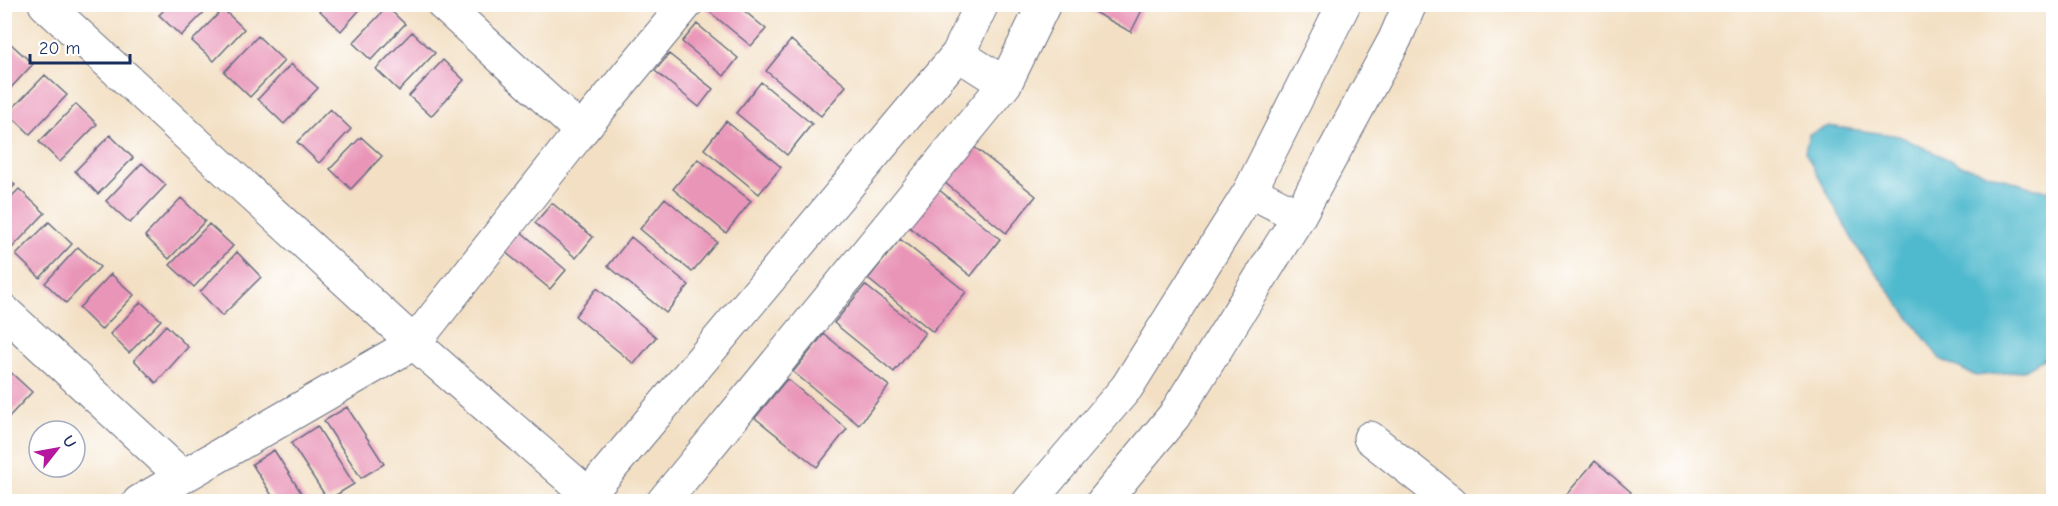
<svg xmlns="http://www.w3.org/2000/svg" width="2058" height="506" font-family="'Comic Neue',sans-serif">
  <rect width="100%" height="100%" fill="#fff"/>
  <filter id="ink" filterUnits="userSpaceOnUse"><feTurbulence type="fractalNoise" baseFrequency=".0167" numOctaves="2"/><feDisplacementMap in="SourceGraphic" scale="12" xChannelSelector="R" yChannelSelector="G"/><feConvolveMatrix kernelMatrix="1 2 1 2 8 2 1 2 1" color-interpolation-filters="sRGB"/></filter>
  <filter id="wash" filterUnits="userSpaceOnUse"><feTurbulence type="fractalNoise" baseFrequency=".008" numOctaves="4" result="noise"/><feDisplacementMap in="SourceGraphic" scale="24" xChannelSelector="R" yChannelSelector="G"/><feGaussianBlur stdDeviation="1.35" result="paint"/><feColorMatrix in="noise" values="0 0 0 0 0 0 0 0 0 0 0 0 0 0 0 0 0 1.4 0 .05"/><feComposite in="paint" operator="in"/></filter>
  <g filter="url(#wash)">
    <rect width="100%" height="100%" fill="#f3e0c4"/>
    <path fill="#50b9cd" stroke="#367496" stroke-width="1.5" d="M1829,126L1899,136L1958,164L2036,189L2053,191V353L2023,371L1976,376L1940,359L1856,246L1805,152L1809,134Z"/>
    <g id="blocks">
      <path fill="#e995b8" d="M324,4H365L341,31L319,10Z
        M710,4H736L766,29L751,46L706,9Z
        M1079,4H1145L1131,32Z
        M169,5H211L181,36L159,15Z
        M387,7L405,24L371,60L353,43Z
        M223,9L244,29L214,61L192,41Z
        M697,24L738,58L724,76L682,42Z
        M412,32L435,53L399,91L376,69Z
        M258,36L284,61L250,97L224,72Z
        M791,40L846,86L821,116L766,71Z
        M10,43L33,64L5,94V49Z
        M669,54L713,89L699,107L655,71Z
        M443,60L464,80L431,116L409,96Z
        M291,64L318,88L284,124L258,99Z
        M45,75L67,95L30,134L8,113Z
        M761,82L812,124L787,155L736,113Z
        M76,104L97,124L60,162L39,142Z
        M330,109L351,129L319,163L297,142Z
        M726,121L781,167L759,194L704,149Z
        M110,135L133,158L98,194L75,171Z
        M361,137L382,156L351,189L330,169Z
        M973,146L1036,196L1006,233L944,182Z
        M698,159L751,201L726,233L673,189Z
        M142,163L166,185L130,223L106,201Z
        M4,175L15,185L4,196Z
        M19,189L45,213L11,249L4,242V204Z
        M938,189L1000,239L971,276L908,226Z
        M181,198L205,221L169,259L145,236Z
        M665,198L717,242L692,272L640,229Z
        M552,203L593,237L576,258L535,223Z
        M49,222L72,244L40,278L16,255Z
        M209,224L233,246L194,287L170,265Z
        M520,231L566,270L550,289L504,251Z
        M631,237L689,285L666,313L608,266Z
        M900,239L966,292L933,332L868,279Z
        M78,247L100,267L66,303L45,283Z
        M237,252L261,277L222,316L200,292Z
        M111,274L134,295L101,330L79,308Z
        M865,285L925,333L894,372L834,323Z
        M597,288L656,337L634,364L575,316Z
        M141,302L161,320L129,353L110,334Z
        M166,325L188,347L156,383L134,360Z
        M824,334L889,386L859,425L793,372Z
        M6,368L32,392L4,422V370Z
        M787,379L847,429L817,467L755,418Z
        M347,407L384,464L361,478L324,421Z
        M317,426L354,484L328,500L291,443Z
        M274,450L307,502H276L252,464Z
        M1595,461L1631,492L1623,502H1560Z"/>
    </g>
  </g>
  <g filter="url(#ink)">
    <use href="#blocks" fill-opacity="0" stroke="#676d82" stroke-width="1.5"/>
    <g fill="none" stroke-linecap="round" stroke-linejoin="round">
      <g stroke="#676d82" stroke-width="35">
        <path id="minor" d="M45,4L414,343L597,502
          M443,4L581,131
          M958,54L1005,84
          M1250,191L1299,216
          M4,311L182,476
          M1370,438L1451,502
          M139,502L414,343L581,131L686,4
          M581,502L589,494L958,54L982,4
          M663,502L1005,84L1044,4
          M1029,502L1127,387L1250,191L1344,4
          M1103,502L1174,416L1299,216L1395,39L1410,4"/>
      </g>
      <use href="#minor" stroke="#fff" stroke-width="33"/>
    </g>
  </g>
  <rect width="2058" height="506" fill="none" stroke="#fff" stroke-width="24"/>
  <g transform="translate(57 449) rotate(59)"><circle r="28" fill="#ffffff" stroke="#a4acbf" stroke-width="1.5"/>
  <path d="M0-4.5L10 22L0 15L-10 22Z" fill="#b5179e"/>
  <text y="-9" font-size="16" font-weight="bold" text-anchor="middle" fill="#1b2f5e">U</text>
  </g>
  <path d="M30 54v9h100v-9" fill="none" stroke="#1b2f5e" stroke-width="3"/>
  <text x="39" y="54" font-size="18" fill="#1b2f5e" stroke="#ffffff" stroke-width="4.5" paint-order="stroke">20 m</text>
</svg>
